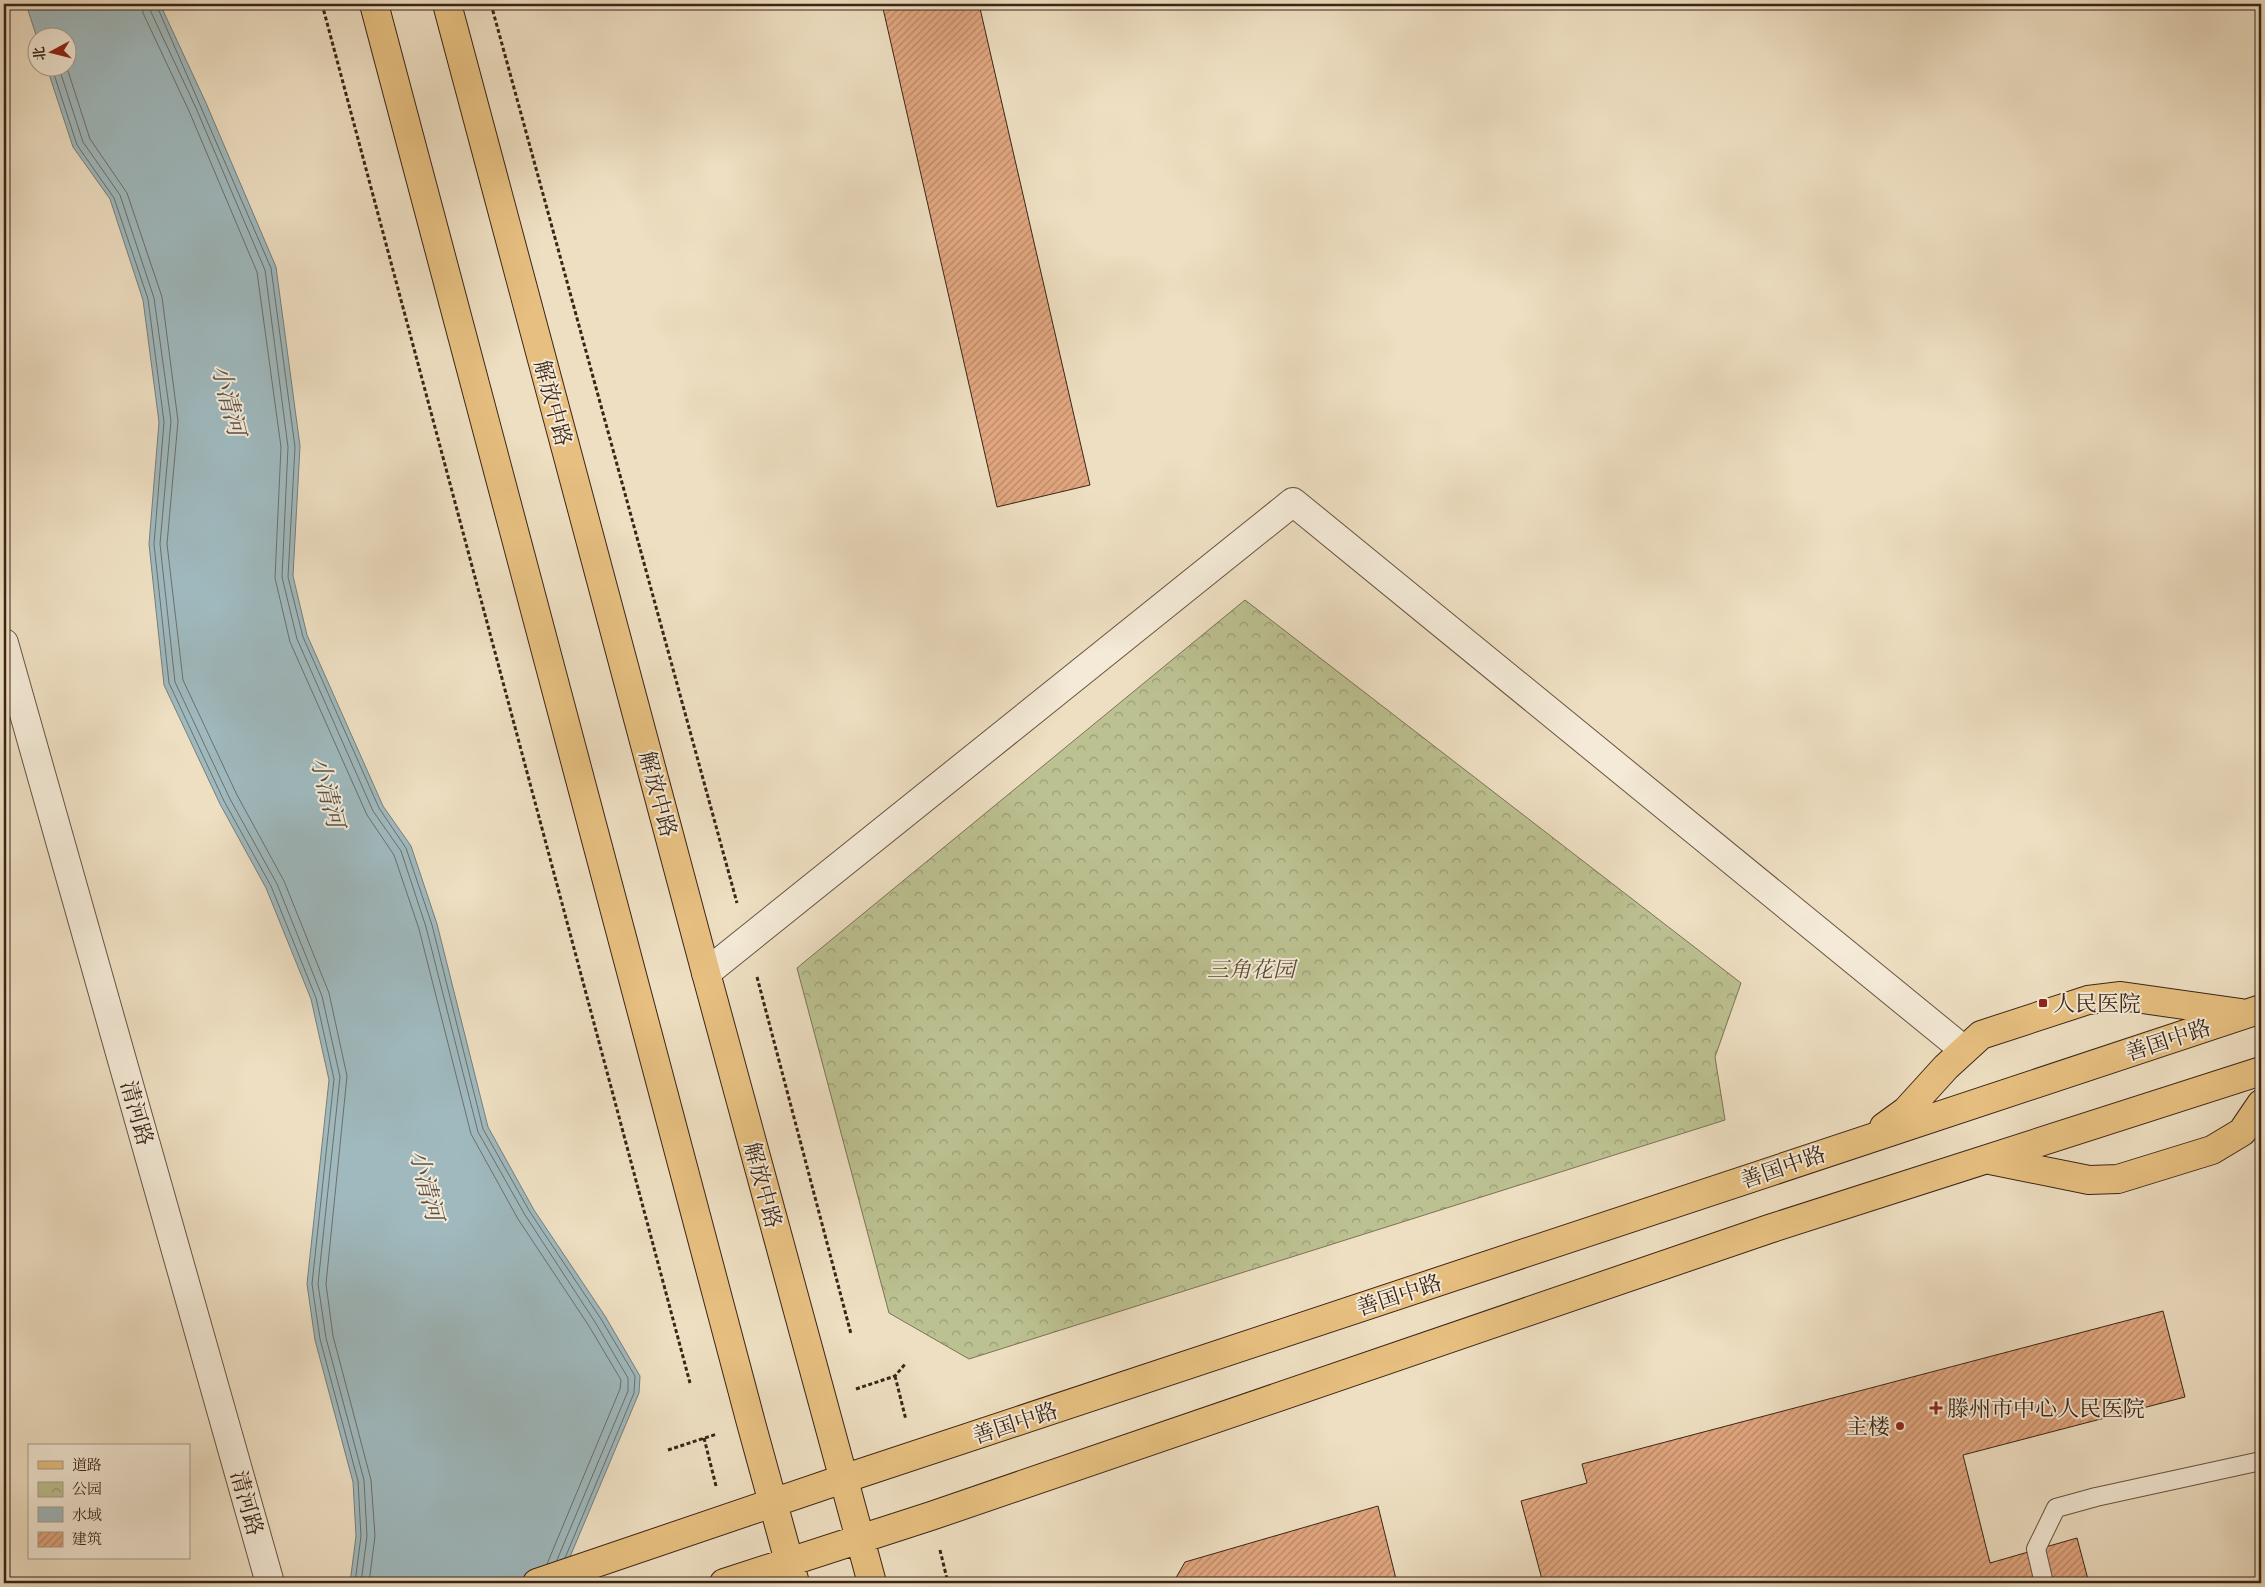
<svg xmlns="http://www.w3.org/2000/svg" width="2265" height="1587" font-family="'EB Garamond','Noto Serif SC',serif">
  <defs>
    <pattern id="park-crowns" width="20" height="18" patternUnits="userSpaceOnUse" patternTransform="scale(1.25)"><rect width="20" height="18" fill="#bcc191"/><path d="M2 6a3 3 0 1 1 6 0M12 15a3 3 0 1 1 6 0" fill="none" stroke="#9a9d75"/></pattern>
    <pattern id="building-hatch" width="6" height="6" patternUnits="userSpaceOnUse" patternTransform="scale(1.25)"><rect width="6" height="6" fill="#e2a780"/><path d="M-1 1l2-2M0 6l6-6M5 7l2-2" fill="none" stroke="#b88868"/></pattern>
  </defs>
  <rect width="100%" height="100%" fill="#eedfc2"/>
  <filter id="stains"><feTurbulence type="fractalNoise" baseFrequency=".004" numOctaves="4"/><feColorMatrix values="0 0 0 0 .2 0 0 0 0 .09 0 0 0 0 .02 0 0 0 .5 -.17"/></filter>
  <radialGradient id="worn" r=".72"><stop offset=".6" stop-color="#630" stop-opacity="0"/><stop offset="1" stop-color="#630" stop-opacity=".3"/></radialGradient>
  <path fill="url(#park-crowns)" stroke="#7c7354" d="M1245,600L1741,983L1715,1057L1725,1120L969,1359L889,1313L797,968Z"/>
  <path fill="#9fb9be" stroke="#777e7b" d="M26,4H160L206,103L276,267L300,446L293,576L307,635L383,806L411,846L437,924L488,1127L534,1210L605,1316L640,1376L639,1393L559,1583H350L356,1536L353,1482L315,1340L307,1284L329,1080L311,999L266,888L220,804L164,685L149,544L159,422L143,300L110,199L73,147L47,68H68V38H37Z"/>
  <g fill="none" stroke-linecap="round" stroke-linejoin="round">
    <path stroke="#6d6f6a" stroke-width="1" d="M142,4L143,13L189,111L257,272L281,447L275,578L290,642L367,815L394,855L419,929L471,1134L518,1219L589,1326L621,1380L620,1389L547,1564
      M149,4L150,10L196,108L265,270L288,447L282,577L297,639L373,811L401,851L426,927L478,1132L525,1215L595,1322L628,1378V1391L557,1560
      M156,4L271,268L295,447L288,577L303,637L379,808L406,848L432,925L483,1129L530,1212L601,1319L635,1376L634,1393L565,1558
      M52,68L77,145L114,198L148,299L164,422L154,544L169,683L224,801L271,886L316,998L334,1079L312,1284L320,1339L358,1481L361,1536L355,1583
      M59,68L83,142L120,195L154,298L171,421L160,544L175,682L230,799L277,884L322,996L340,1077L318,1284L326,1338L364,1480L367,1536L361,1583
      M67,68L90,139L127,193L162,297L178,421L167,544L183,680L237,795L284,881L329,993L347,1076L326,1284L333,1336L371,1480L375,1536L369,1583"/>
  </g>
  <path fill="url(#building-hatch)" stroke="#3b2517" d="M882,4H979L1090,485L997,507Z
    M2163,1311L2185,1397L1963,1455L1990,1563L2077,1538L2089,1583H1543L1521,1501L1587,1483L1582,1464Z
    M1378,1506L1397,1583H1173L1185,1562Z"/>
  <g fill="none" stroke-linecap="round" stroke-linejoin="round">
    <g stroke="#685442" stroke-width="20">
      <path id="lane" d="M2044,1583L2036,1549L2056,1508L2096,1497L2261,1461"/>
    </g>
    <g stroke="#685442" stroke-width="30">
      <path id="street" d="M4,643L270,1583
        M706,973L1293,502L1964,1050"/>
    </g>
    <g stroke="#3b2517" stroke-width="30">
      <path id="primary" d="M374,4L751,1423L795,1583
        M447,4L706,973L872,1583
        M1884,1127L1906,1111L1946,1067L1981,1035L2088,1000L2121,996L2241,1013
        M1990,1160L2089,1180L2118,1179L2212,1150L2242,1132L2261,1104
        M537,1583L843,1479L2261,1009
        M724,1583L931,1516L1769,1229L2261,1071"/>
    </g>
    <path stroke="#3b2517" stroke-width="3" stroke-dasharray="4 2.5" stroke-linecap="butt" d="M322,4L690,1383
      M491,4L737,903
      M757,977L851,1334
      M895,1376L906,1420
      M856,1389L895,1376L906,1363
      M704,1438L716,1486
      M668,1450L717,1434
      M940,1550L948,1583"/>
    <use href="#lane" stroke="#f4ead7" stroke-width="18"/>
    <use href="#street" stroke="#f4ead7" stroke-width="28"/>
    <use href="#primary" stroke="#e7c081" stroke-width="28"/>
  </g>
  <g fill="#8f2418" stroke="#f4ead7" stroke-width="2">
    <rect x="2038" y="998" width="10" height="10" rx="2.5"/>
    <path d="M1933.5 1400.5h5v5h5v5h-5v5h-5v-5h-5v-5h5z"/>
    <circle cx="1900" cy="1426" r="5"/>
  </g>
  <g text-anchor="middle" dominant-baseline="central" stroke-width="4" stroke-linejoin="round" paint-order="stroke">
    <g font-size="22" fill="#3b2517" stroke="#f4ead7">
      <text transform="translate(553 403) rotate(75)">解放中路</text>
      <text transform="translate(658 794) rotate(75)">解放中路</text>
      <text transform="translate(2168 1040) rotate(-18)">善国中路</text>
      <text transform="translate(137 1113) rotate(74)">清河路</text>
      <text transform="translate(1783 1167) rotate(-19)">善国中路</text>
      <text transform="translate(763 1185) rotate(75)">解放中路</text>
      <text transform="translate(1399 1295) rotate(-18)">善国中路</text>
      <text transform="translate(1015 1423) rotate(-18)">善国中路</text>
      <text transform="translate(247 1503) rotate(74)">清河路</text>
    </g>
    <g font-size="22" font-style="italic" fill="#5b4c36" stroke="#f4ead7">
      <text x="1251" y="969">三角花园</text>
    </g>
    <g font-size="22" fill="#3b2517" stroke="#f4ead7" text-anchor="start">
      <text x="2053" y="1003">人民医院</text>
      <text x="1947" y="1408">滕州市中心人民医院</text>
      <text x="1890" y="1426" text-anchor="end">主楼</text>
    </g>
    <g font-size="24" font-style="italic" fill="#595149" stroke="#f4ead7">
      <text transform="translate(229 400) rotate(76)">小清河</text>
      <text transform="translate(328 792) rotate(76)">小清河</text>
      <text transform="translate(427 1185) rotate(76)">小清河</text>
    </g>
  </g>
  <rect width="2265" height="1587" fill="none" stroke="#eedfc2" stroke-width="20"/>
  <rect x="5" y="5" width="2255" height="1577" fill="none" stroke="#3b2517" stroke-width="2.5"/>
  <rect x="10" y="10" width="2245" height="1567" fill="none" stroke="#3b2517"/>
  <rect x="28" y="1444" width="162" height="115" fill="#f4ead7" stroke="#aa9b8a"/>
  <rect x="38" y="1461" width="25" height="8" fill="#e7c081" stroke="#aa9b8a"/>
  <text x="72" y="1470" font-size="15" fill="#3b2517">道路</text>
  <rect x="38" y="1482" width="25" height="15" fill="url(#park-crowns)" stroke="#aa9b8a"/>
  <text x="72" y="1494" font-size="15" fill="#3b2517">公园</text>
  <rect x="38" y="1507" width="25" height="15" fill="#9fb9be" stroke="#aa9b8a"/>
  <text x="72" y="1520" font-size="15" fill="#3b2517">水域</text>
  <rect x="38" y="1532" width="25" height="15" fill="url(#building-hatch)" stroke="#aa9b8a"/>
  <text x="72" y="1544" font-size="15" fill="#3b2517">建筑</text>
  <g transform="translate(52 52) rotate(263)"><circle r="24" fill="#f4ead7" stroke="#aa9b8a"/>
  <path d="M0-4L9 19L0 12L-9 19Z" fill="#8f2418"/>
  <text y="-8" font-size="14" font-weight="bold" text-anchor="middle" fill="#3b2517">北</text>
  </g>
  <rect width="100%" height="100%" filter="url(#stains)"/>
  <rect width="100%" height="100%" fill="url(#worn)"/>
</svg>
